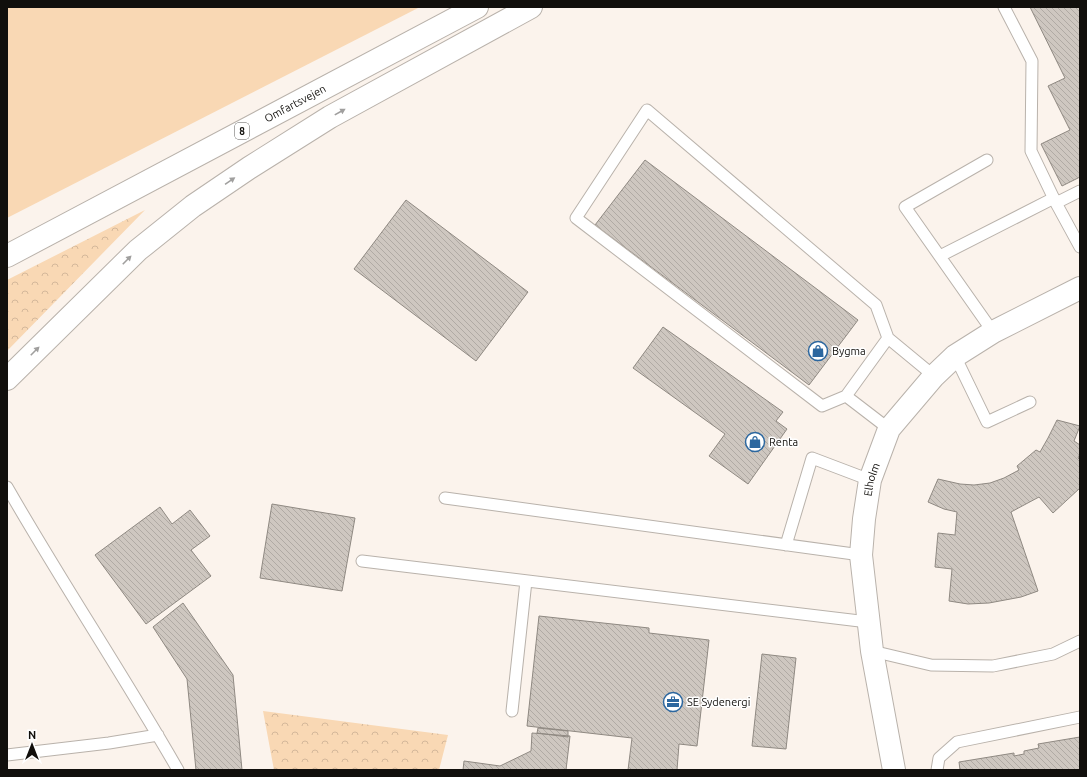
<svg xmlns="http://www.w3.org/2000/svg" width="1087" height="777" font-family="Ubuntu,sans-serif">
  <defs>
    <pattern id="forest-crowns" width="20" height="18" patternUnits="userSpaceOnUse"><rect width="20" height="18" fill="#f9d8b4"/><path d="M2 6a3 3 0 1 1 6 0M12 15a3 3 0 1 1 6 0" fill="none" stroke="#d4b89a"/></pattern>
    <pattern id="building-back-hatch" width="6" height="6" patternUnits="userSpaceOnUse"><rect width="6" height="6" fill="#cec7c0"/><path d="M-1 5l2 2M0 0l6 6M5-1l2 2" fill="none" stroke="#b0aaa4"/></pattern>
  </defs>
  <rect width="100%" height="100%" fill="#fbf3ec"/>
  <path fill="#f9d8b4" d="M7,7H420L7,218Z"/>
  <path fill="url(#forest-crowns)" d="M145,210L7,351V280Z
    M263,711L448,735L439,770H274Z"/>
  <path fill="url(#building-back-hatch)" stroke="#8f8982" d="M1030,7H1080V177L1062,186L1041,144L1070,130L1048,86L1065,78Z
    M645,160L858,320L809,385L595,225Z
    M406,200L528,292L476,361L354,269Z
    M663,327L783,412L776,421L787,429L748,484L709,456L725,434L633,368Z
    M1057,420L1080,426L1074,441L1080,445V454L1078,458L1080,460V488L1053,513L1039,497L1011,512L1038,591L1021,597L989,603L968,604L949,601L952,569L935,567L938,533L955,535L957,512L944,509L928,502L938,479L960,484L974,485L990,483L1004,478L1019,470L1017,466L1036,450L1040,452L1048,438Z
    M272,504L355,518L342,591L260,578Z
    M160,507L172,524L190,510L210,536L191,550L211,576L146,624L95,555Z
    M183,603L233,675L242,770H196L187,679L153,627Z
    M539,616L649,628V633L709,640L697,746L679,744L677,770H628L632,738L527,726Z
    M762,654L796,658L786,749L752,746Z
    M538,728L568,731V737L537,733Z
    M532,733L570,736L566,770H463L464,761L500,766L531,751Z
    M1080,737V770H960L959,762L1014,753V756L1024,754V751L1039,748L1038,744Z"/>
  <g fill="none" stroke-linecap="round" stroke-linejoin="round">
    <g stroke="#b9b2ab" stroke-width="13">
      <path id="service" d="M1004,7L1032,61L1031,151L1056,203L1080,247
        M987,160L905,207L993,332
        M1056,203L1080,191
        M940,256L1054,198
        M955,356L987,422L1030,402
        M846,396L822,406L576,218L647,110L876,305L888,338
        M889,429L846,396L888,338L934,376
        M7,487C62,583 123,674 178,770
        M445,498L861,555
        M786,545L812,458L870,480
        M362,561L868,622
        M872,651L931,665L993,666L1053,654L1080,641
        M512,711L526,581
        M7,755L109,743L158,735
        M937,770L939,758L957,742L1080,717"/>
    </g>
    <g stroke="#b9b2ab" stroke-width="24">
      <g id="tertiary">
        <path id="s1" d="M894,770L872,651L861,555L864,519L870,480L889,429L934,376L955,356L993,332L1080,288"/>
      </g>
    </g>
    <g stroke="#b9b2ab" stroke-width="24">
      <g id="trunk">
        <path id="s2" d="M7,256L477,7"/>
        <path d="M7,379L138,250L193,206L249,168L330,117L531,7"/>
      </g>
    </g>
    <use href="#service" stroke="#fff" stroke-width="11"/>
    <use href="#tertiary" stroke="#fff" stroke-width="22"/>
    <use href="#trunk" stroke="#fff" stroke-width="22"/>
  </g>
  <defs><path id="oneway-solid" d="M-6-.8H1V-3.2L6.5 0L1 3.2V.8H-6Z"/></defs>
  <g fill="#a09f9e">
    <use href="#oneway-solid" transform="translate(340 112) rotate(-29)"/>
    <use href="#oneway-solid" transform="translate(230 181) rotate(-34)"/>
    <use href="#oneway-solid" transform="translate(127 260) rotate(-45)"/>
    <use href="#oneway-solid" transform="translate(35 351) rotate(-45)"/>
  </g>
  <defs>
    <g id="shop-ring" transform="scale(1)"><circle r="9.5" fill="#fff" stroke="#2c679f" stroke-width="1.5"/><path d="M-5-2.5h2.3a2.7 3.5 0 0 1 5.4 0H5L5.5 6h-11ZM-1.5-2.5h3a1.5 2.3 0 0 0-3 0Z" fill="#2c679f"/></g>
    <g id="office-ring" transform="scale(1)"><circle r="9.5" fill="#fff" stroke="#2c679f" stroke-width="1.5"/><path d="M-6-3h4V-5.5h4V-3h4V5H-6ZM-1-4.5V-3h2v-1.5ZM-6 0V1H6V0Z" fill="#2c679f"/></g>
  </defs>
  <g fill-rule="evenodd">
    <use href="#shop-ring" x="818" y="351"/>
    <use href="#shop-ring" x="755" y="442"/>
    <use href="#office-ring" x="673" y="702"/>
  </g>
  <g text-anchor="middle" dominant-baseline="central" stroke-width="3" stroke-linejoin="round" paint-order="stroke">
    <rect fill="#fff" stroke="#585755" stroke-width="1" x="235" y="123" width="14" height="16" rx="3"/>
    <g font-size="10" font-weight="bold" fill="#110f0c">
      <text x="242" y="131">8</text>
    </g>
    <g font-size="11" fill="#110f0c" stroke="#fff">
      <text stroke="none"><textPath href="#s2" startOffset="326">Omfartsvejen</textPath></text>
      <text stroke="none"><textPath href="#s1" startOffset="294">Elholm</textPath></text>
    </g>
    <g font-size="11" fill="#110f0c" stroke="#fff" text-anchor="start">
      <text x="832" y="351">Bygma</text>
      <text x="769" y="442">Renta</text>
      <text x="687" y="702">SE Sydenergi</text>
    </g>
  </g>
  <rect width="1087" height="777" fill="none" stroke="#110f0c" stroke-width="16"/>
  <g transform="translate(32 745)" stroke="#ffffff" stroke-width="3" paint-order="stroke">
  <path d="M0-3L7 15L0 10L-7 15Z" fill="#110f0c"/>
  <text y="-6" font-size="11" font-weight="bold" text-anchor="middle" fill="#110f0c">N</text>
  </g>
</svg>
